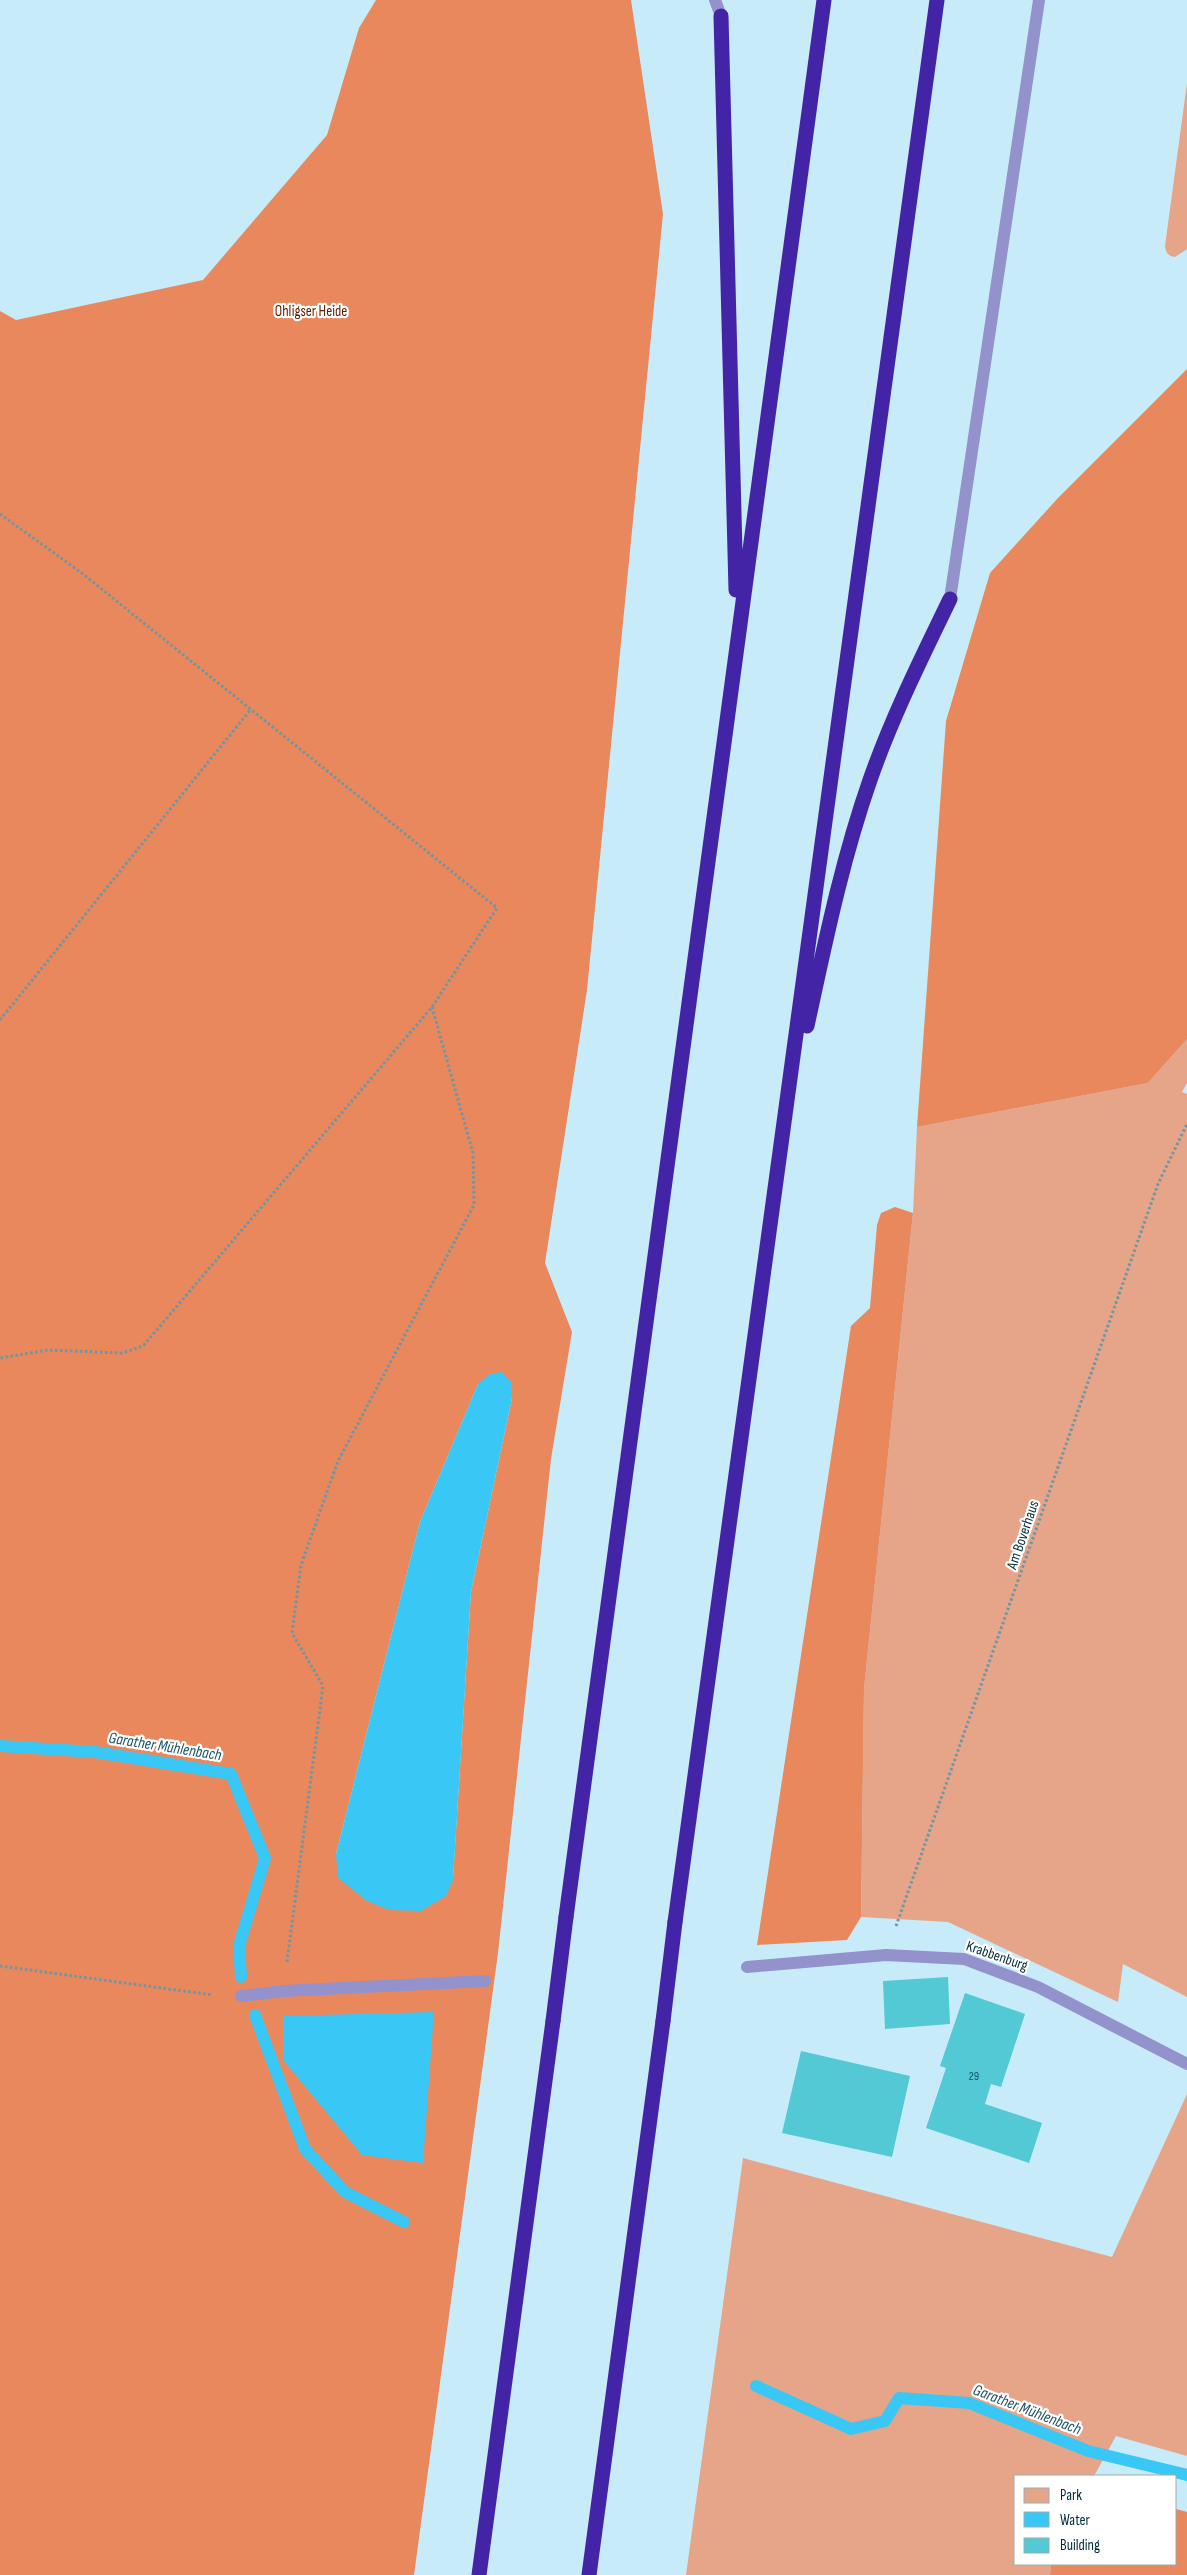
<svg xmlns="http://www.w3.org/2000/svg" width="1187" height="2575" font-family="'Sofia Sans Condensed',sans-serif">
  <rect width="100%" height="100%" fill="#c7ebf9"/>
  <path fill="#e6a589" d="M1187,83V249L1175,257C1168,256 1166,253 1165,246Z
    M1187,1039V1083L1182,1092L1187,1094V1997L1123,1964L1118,2002L948,1922L861,1917L864,1689L913,1213L917,1127L1148,1083Z
    M1187,2094V2456L1116,2436L1094,2476H1016V2564H1051L1050,2575H686L743,2158L1112,2257Z"/>
  <path fill="#e9885c" fill-rule="evenodd" d="M376,0H631L663,214L587,990L545,1263L572,1332L551,1459L498,1953L414,2575H0V311L16,320L203,280L327,135L359,28ZM478,1384L512,1398L471,1592L453,1879L336,1854L420,1522Z
    M1187,369V1039L1148,1083L917,1127L946,721L990,573L1058,498Z
    M895,1207L913,1213L864,1689L861,1917L847,1940L757,1945L851,1326L870,1308L877,1225L881,1213Z
    M1176,2509L1187,2512V2575H1050L1051,2564H1176Z"/>
  <path fill="#39c8f5" d="M502,1372L511,1382L512,1398L471,1592L453,1880L446,1896L421,1911L389,1910L367,1901L338,1878L336,1854L420,1522L478,1384L490,1374Z
    M434,2012L423,2163L362,2155L283,2060V2016Z"/>
  <g fill="none" stroke-linecap="round" stroke-linejoin="round">
    <path stroke="#39c8f5" stroke-width="12" d="M0,1746L95,1752L231,1774L265,1858L239,1946L241,1977
      M255,2015L305,2149L345,2192L404,2222
      M756,2386L851,2429L885,2421L899,2398L969,2403L1088,2451L1187,2475"/>
  </g>
  <path fill="#53c9d5" d="M948,1977L950,2024L885,2029L883,1981Z
    M965,1993L1025,2014L1001,2087L991,2084L985,2104L1042,2123L1029,2163L926,2128L946,2068L940,2066Z
    M801,2051L910,2076L892,2157L782,2133Z"/>
  <g fill="none" stroke-linecap="round" stroke-linejoin="round">
    <path stroke="#6e96a4" stroke-width="3" stroke-dasharray="2.5 2.5" stroke-linecap="butt" d="M0,514L83,574L497,908L432,1007L143,1346L122,1353L48,1350L0,1358
      M0,1020L251,709
      M896,1926L1158,1184L1187,1124
      M287,1962L323,1686L292,1633L301,1565L338,1461L474,1205L473,1153L432,1007
      M0,1966L213,1995"/>
    <path stroke="#9392cd" stroke-width="12" d="M715,0L721,16
      M950,599L1039,0
      M747,1967L886,1955L964,1959L1038,1987L1187,2064
      M241,1996L283,1991L485,1981"/>
    <path stroke="#4324a7" stroke-width="15" d="M721,16L736,590
      M807,1026C825,943 842,860 870,780C892,717 921,659 950,599
      M566,1917L824,0
      M675,1922L937,0
      M479,2575L553,2021
      M589,2575L663,2021"/>
    <path stroke="#4324a7" stroke-width="15" d="M553,2021L566,1917
      M663,2021L675,1922"/>
  </g>
  <g text-anchor="middle" dominant-baseline="central" stroke-width="4.5" stroke-linejoin="round" paint-order="stroke">
    <g font-size="12" fill="#155361">
      <text x="974" y="2076">29</text>
    </g>
    <g font-size="15" fill="#5b1f00" stroke="#fff">
      <text x="311" y="311">Ohligser Heide</text>
    </g>
    <g font-size="15" fill="#002c3a" stroke="#fff">
      <text transform="translate(1023 1535) rotate(-71)">Am Boverhaus</text>
      <text transform="translate(997 1956) rotate(19)">Krabbenburg</text>
    </g>
    <g font-size="16" font-style="italic" fill="#185164" stroke="#fff">
      <text transform="translate(165 1747) rotate(9)">Garather Mühlenbach</text>
      <text transform="translate(1027 2410) rotate(21)">Garather Mühlenbach</text>
    </g>
  </g>
  <rect x="1014" y="2475" width="162" height="90" fill="#ffffff" stroke="#99abb0"/>
  <rect x="1024" y="2488" width="25" height="15" fill="#e6a589" stroke="#99abb0"/>
  <text x="1060" y="2500" font-size="15" fill="#002c3a">Park</text>
  <rect x="1024" y="2512" width="25" height="15" fill="#39c8f5" stroke="#99abb0"/>
  <text x="1060" y="2525" font-size="15" fill="#002c3a">Water</text>
  <rect x="1024" y="2538" width="25" height="15" fill="#53c9d5" stroke="#99abb0"/>
  <text x="1060" y="2550" font-size="15" fill="#002c3a">Building</text>
</svg>
